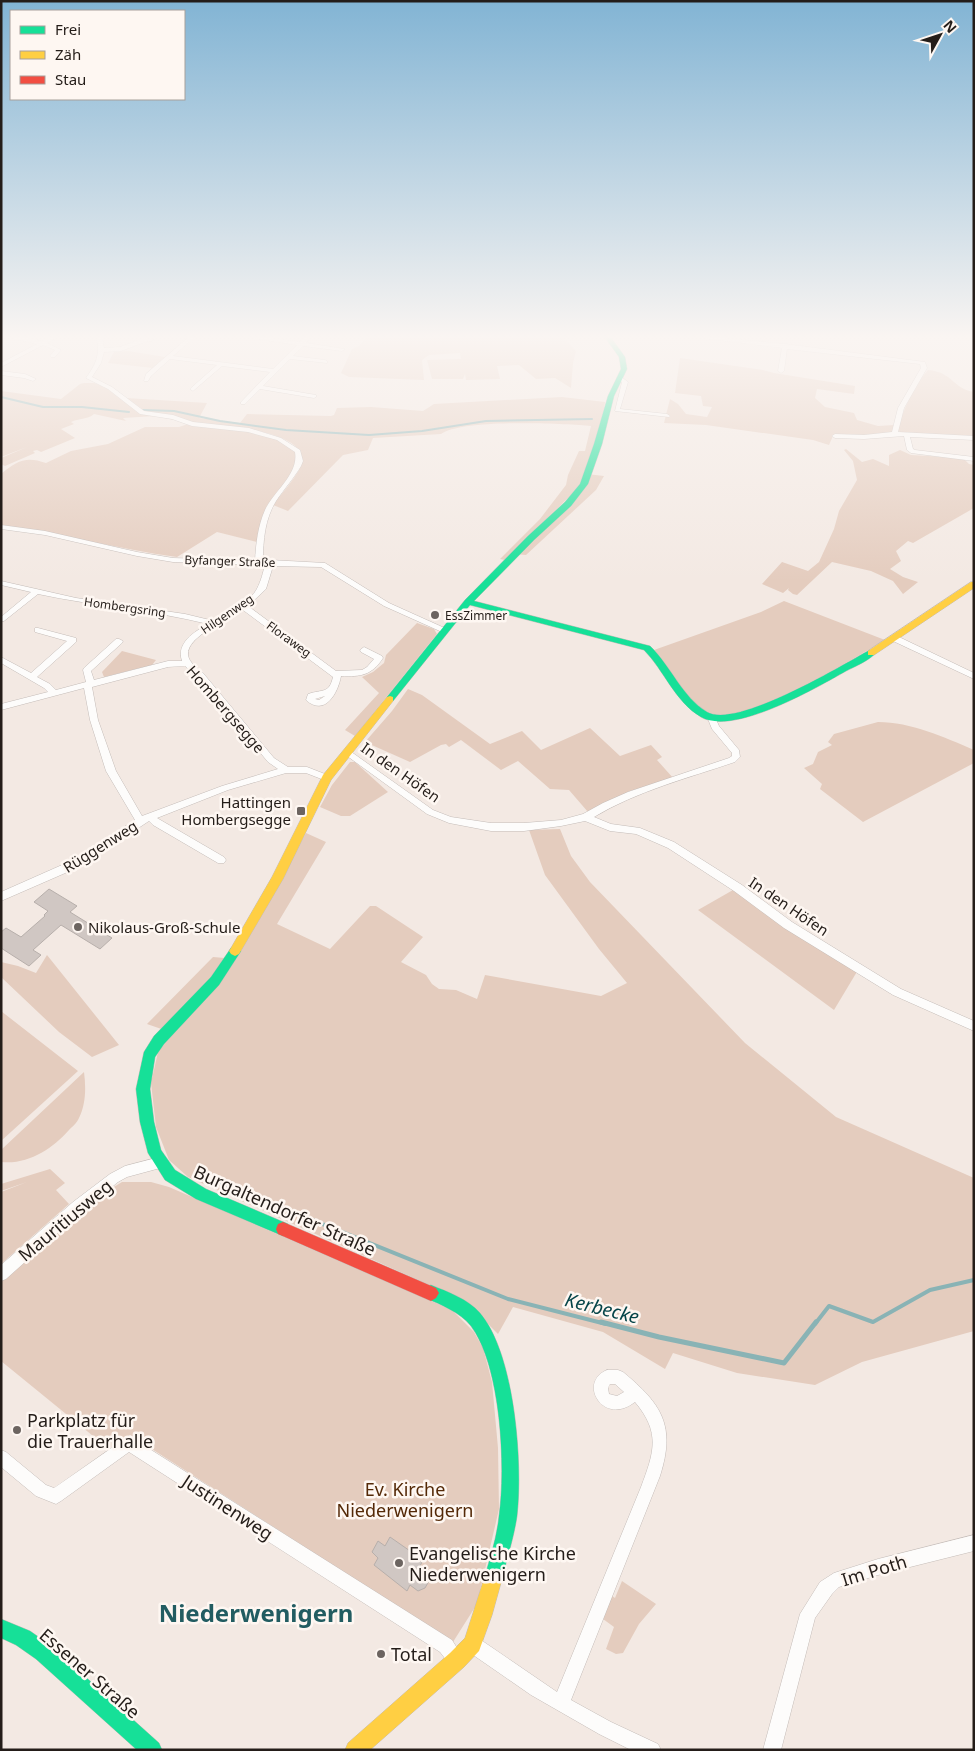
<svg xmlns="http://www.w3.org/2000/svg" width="975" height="1751" font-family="'Noto Sans',sans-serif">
  <rect width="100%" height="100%" fill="#f3e9e3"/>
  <path fill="#e4ccbe" d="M367,336H562L576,351L573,363L571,388L555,378L536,379L519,365L497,366L500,379L466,380L465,374L463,379H432L427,360L461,359L460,353L429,355L422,360L424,380L349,377L341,373L352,349L359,346Z
    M128,351L165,357L153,368L108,363L114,352Z
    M680,358L763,370L774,373L855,386L854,394L817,389L815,398L825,407L854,413L857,420L878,426L894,425L892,432L878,435L833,436L829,445L813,440L706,425L664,423L670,399L678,404L686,414L707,417L712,407L703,406L701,396L675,393Z
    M928,370C953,372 953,389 974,392V437L902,433L897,430C904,409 913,387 928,370Z
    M84,383H94L110,388L139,413L155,416L123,418L126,421L94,414C87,420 79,418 71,422L74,424L61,429L75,438L41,452L37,450L33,451L35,453L5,466L1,464V458L27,447L1,457V391L61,399L80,384Z
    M562,397L605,402L603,416L582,484L505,560L500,559L540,519L566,485L568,475L579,451H585L591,426C563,423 462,419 441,434L373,438L368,450L343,455L288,511L273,505C280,495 302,472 302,460C302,429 221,426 200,424C183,422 163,418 147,413C138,410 133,404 126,398L207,403L199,418L240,423L247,414L331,416L334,415L337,408L371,407L423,411L434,404Z
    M188,424L219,426L269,435L296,450L299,461L283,485L268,504L257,542L217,532L177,557C118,549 60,533 1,526V474C17,460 27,456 46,463L71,451L108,444L145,427H179Z
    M846,449L862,462L873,459L889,466V455L900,450L911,455L963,458L969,464L974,465V508L913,543L908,541L896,551L901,561L890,569L903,577L918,582L903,594L893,581L871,571L832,562L797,595L793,594L788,590L789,588L783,593L762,584L782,562L808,571L819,562L834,529L839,511L857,480L853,461L844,450Z
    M587,474L604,476L596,490L526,555L515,554L569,504Z
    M784,601L885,640C853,659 745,726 710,713C689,705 668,668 654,650L761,612Z
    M417,623L434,629L437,634L355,736L345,730L379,693L362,677L373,672L384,663L386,655Z
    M122,651L156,660L152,665L104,677L102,672Z
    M408,689L422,695L490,744L522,731L541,750L590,728L620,756L651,745L662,757L657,760L674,779L630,791L588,812L569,790L550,789L518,761L501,770L461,740L449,747L446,744L441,745L410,762L365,742L392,711Z
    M878,722C911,722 944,737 974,750V763L863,822L820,789L822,784L804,768L813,764L818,752L832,745L828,742L834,734Z
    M350,762H355L388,792L350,816H341L320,807L332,785Z
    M560,829L571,856L590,882L745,1043L836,1117L974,1178V1331L862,1362L815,1385L737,1373L673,1353L665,1369L603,1332L513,1307L498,1334L465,1301L188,1177L169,1160L156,1127L151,1083L158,1052L173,1033L147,1024L213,957L236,959L306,833L326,842L277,924L330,949L370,906H376L423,937L401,962L426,975L432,984L439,989L456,990L477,999L485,975L601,996L627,983L599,949L545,875L529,830Z
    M733,890L858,970L834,1010L698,910Z
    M47,955L119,1045L92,1057L59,1032L1,977V962L18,966L36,973Z
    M1,1011L78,1071L1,1141Z
    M84,1072C86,1087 86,1104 79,1118C77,1123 72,1127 69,1130C52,1149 28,1165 1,1162V1150Z
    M50,1169L65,1183L56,1190L69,1204L1,1264V1192L27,1182L1,1191V1184Z
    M122,1182H151L169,1187L452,1310L474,1332L483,1348L492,1382L498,1448L499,1509L477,1604L453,1642L130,1435L109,1449L1,1361V1280L86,1204Z
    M622,1581L656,1604L639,1624L623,1653L616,1654L606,1649L614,1627L603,1619L612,1596L615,1598Z"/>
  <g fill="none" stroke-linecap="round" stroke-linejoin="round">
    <path stroke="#89b3b5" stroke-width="2" d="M1,397L43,407H82L129,412
      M143,410L174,411L220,421L286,430L369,435L422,431L486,421L592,419"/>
    <path stroke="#89b3b5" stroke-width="4" d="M206,1177L508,1299L606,1324
      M815,1324L829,1306L873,1322L930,1290L974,1280"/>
    <path stroke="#89b3b5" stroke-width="5" d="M601,1322L659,1337L784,1363L816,1322"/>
  </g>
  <path fill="#d0c7c3" stroke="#b7afab" d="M49,889L77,906L70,912L112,938L100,949L61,925L33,950L41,955L29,966L1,948V932L6,928L21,937L45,916L44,915L48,911L34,902Z
    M390,1537L423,1560L420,1566L428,1572L429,1581L425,1588L418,1591L410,1585L407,1591L374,1565L378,1558L372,1552L378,1541L385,1546Z"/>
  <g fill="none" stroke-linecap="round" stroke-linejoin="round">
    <g stroke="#c4bcb8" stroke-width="1">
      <path id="street" d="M1,336H18L42,341L52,336H59L47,343L61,350L55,357H51L50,356L55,350L43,345L1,367V363L37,344Z
        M96,336H102L104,348L120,347L144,338L156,340L145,342L121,351L104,352L101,363L92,377L112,387L144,411L173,415L193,422L249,428L281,438L300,450L303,461L301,466C294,478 284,489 276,501C265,519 263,540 263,561L270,560L325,563L389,603L449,630L448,632H442L384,606L321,567L273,566L266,589L248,606L336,671L362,670L367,667L374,659L361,652L360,650L364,647L382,656L383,658C372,675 361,677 341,676C338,693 325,717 306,700L308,694C323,689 329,694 333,677L243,610C230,619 186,636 188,655C189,663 198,668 203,673L274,758L288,767H307L330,776L332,778L330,780H324L306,773H286L228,790L157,818L224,857L226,860L224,863H218L153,825L149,821L79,867L1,901V892L71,861L135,820L106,771L90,720L84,688L1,710V704L48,692L44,688L1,663V657L31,673L67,641L35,632V628H38L76,638V642L37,677L50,684L56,690L86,682L83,670L84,668L116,639H119L123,641L122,643L91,671L94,680L168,661H182C176,643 194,632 208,624C152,610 94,606 38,594L4,621H1V617L31,592L1,585V581L76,598L185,614L214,621L239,606V603C257,599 261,580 265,565L173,562L137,556L45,535L1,529V525L45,531L137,552L173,558L255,561C256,543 258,526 265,510C274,491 299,474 295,452L277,440L248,432L192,426L172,419L140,414L108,389L86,378C96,364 101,354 96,336ZM185,666L197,677L268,762L278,769L222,786L142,816L116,771L98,720L92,687L168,667ZM325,696L319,700L315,699Z
        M190,336H196L173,356L273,369L297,345L239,336H256L300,342L306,336H312L306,343L345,349L342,351L303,346L293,356L325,360L327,361V363L290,359L263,386L316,395V397L314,398L260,389L245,404H241V402L270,372L222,366L193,391L190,389L191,388L217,365L170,359L151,376L148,381H144L146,374Z
        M685,336H704L785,344L925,362L927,368L904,408L898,432L974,436V440L910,437L913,449L915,450L974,457V461L911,453L907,450L904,436L864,439L835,438L832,436L835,434L864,435L892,432L898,408L921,368L920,364L787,349L784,371L781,373L778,371L782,348Z
        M1,371L25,374L36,379L33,381L24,378L1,375Z
        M620,376L628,382L620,409L667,414L670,416L669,417L615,411L622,382L617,378Z
        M893,637H899L974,673V679L893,641Z
        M712,716L715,717L719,726L739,750L740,757L735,762C688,778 637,791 594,817L611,824L640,828L674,842L742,885L792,922L901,989L974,1021V1031L893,995L784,928L734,891L668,848L636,834L610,831L585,821L561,826L524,831H491L449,823L427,814L343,753L344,751H350L433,810L451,817L491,823H524L561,820L583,814L603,803L628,792L729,758L732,756V753L712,729L708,719Z
        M160,1157L164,1159L166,1163L164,1167L127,1177L118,1182L83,1210L6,1279L1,1281V1265L73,1202L110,1174L125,1166Z
        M607,1370H618L623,1372C662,1404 676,1426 660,1476L571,1700L611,1722L658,1744L661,1750H631L599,1734L531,1695L466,1650L464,1644L466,1638L472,1636L478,1638L557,1692L641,1487C654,1452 661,1433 635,1402C603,1427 577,1382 607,1370ZM610,1384H615L624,1392L617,1396L609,1394L608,1388Z
        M129,1436L452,1640L464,1659L462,1665L456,1667L450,1665L440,1652L129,1452L61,1501L56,1504L36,1496L1,1467V1450L6,1452L46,1485L54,1488Z
        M974,1535V1551L878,1575L839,1587L832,1594L815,1618L781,1750H763L800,1614L820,1582L834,1573L878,1559Z"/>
    </g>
    <g stroke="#c4bcb8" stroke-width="1">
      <path id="fast" d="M604,336H610L625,357L627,369L614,396L602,444L588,484L571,506L534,540L474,601L650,646C671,666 682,697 707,712C736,729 839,667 868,651L871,650L876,653C868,661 856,666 846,671C816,688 733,736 701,717C675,702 664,670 644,650L470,605L393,701H387V697L465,600L528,536L565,502L580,484L594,444L608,396L621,369L619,357Z
        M235,946L239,948L241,951L219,985L164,1044L155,1057L150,1089L154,1122L161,1150L175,1170L206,1189L288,1224L290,1229L288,1234L283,1236L196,1199L165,1180L148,1153L140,1122L136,1089L144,1052L154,1036L211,977L231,948Z
        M431,1285C448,1292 468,1299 480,1313C515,1354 523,1464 517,1516C514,1537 507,1558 502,1579L499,1585L493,1588L487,1585L484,1579C490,1558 497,1537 499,1516C506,1467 501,1366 471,1326C460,1312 441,1305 426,1298L423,1293L426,1288Z
        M1,1619L30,1631L50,1645L159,1743L162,1750H137L36,1659L16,1645L1,1638Z"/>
    </g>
    <g stroke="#c4bcb8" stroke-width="1">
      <path id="slow" d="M971,582H974V588L874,655H868V651Z
        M390,696L393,697V701L331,780L283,879L239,954L235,956L231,954L229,951L231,948L272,877L323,775L387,697Z
        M493,1570L499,1573L502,1579L492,1615L479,1651L464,1667L370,1750H345L348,1743L450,1653L465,1638L484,1579L487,1573Z"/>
    </g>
    <g stroke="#c4bcb8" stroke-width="1">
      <path id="jam" d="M283,1222L436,1288L439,1293L436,1298L431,1301L278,1234L276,1229L278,1224Z"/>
    </g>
    <use href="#street" fill="#fdfcfb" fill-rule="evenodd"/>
    <use href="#fast" fill="#16e098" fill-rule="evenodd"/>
    <use href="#slow" fill="#ffcf43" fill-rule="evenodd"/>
    <use href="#jam" fill="#f24e42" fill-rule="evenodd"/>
  </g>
  <linearGradient id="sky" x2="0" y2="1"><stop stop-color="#82b4d4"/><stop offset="0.58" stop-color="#faf5f2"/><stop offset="1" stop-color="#faf5f2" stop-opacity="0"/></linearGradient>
  <rect width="975" height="581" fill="url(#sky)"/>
  <g fill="#6c6460" stroke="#fef7f2" stroke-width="2">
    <circle cx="435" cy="615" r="5"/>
    <rect x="296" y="806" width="10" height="10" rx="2.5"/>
    <circle cx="78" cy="927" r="5"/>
    <circle cx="17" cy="1430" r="5"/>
    <circle cx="399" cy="1563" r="5"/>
    <circle cx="381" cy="1654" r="5"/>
  </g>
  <g text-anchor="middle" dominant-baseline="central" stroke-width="5" stroke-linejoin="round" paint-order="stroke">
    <g font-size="12" fill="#241d19" stroke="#fef7f2">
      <text transform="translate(230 561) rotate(2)">Byfanger Straße</text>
      <text transform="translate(125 607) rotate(8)">Hombergsring</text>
      <text transform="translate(227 614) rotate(-34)">Hilgenweg</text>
      <text transform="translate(289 639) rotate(36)">Floraweg</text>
    </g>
    <g font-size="12" fill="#241d19" stroke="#fef7f2" text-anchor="start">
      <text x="445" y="615">EssZimmer</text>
    </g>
    <g font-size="15" fill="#241d19" stroke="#fef7f2">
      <text transform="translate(226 709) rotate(49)">Hombergsegge</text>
      <text transform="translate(401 772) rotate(35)">In den Höfen</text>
      <text transform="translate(100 846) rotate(-32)">Rüggenweg</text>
      <text transform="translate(789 906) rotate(34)">In den Höfen</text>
    </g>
    <g font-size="15" fill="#241d19" stroke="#fef7f2" text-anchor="end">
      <text x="291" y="802">Hattingen<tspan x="291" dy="17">Hombergsegge</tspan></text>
      <text x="88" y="927" text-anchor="start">Nikolaus-Groß-Schule</text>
    </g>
    <g font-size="18" fill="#241d19" stroke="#fef7f2">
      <text transform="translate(285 1210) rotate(24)">Burgaltendorfer Straße</text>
      <text transform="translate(65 1220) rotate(-40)">Mauritiusweg</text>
      <text transform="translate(228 1507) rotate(33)">Justinenweg</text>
      <text transform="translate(874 1570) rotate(-17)">Im Poth</text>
      <text transform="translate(90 1673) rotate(41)">Essener Straße</text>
    </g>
    <g font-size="18" fill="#241d19" stroke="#fef7f2" text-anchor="start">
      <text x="27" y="1420">Parkplatz für<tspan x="27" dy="21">die Trauerhalle</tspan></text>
      <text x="409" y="1553">Evangelische Kirche<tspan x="409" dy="21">Niederwenigern</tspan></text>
      <text x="391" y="1654">Total</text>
    </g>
    <g font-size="18" fill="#542907" stroke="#fef7f2">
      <text x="405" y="1489">Ev. Kirche<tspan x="405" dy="21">Niederwenigern</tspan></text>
    </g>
    <g font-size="19" font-style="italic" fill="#054448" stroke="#fef7f2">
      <text transform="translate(602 1308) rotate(14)">Kerbecke</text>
    </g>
    <g font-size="24" font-weight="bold" fill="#225c61" stroke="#fef7f2">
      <text x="256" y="1612">Niederwenigern</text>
    </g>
  </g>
  <rect width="975" height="1751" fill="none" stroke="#241d19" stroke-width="5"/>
  <rect x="10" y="10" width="175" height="90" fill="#fef7f2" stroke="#a7a09b"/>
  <rect x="20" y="26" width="25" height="8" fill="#16e098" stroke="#a7a09b"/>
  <text x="55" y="35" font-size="15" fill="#241d19">Frei</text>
  <rect x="20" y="51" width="25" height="8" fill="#ffcf43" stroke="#a7a09b"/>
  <text x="55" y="60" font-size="15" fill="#241d19">Zäh</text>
  <rect x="20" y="76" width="25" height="8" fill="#f24e42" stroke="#a7a09b"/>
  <text x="55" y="85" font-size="15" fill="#241d19">Stau</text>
  <g transform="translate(940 35) rotate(50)" stroke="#fef7f2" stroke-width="4" paint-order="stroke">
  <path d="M0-4L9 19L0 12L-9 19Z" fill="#241d19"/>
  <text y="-8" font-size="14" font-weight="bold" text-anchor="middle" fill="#241d19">N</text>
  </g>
</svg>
